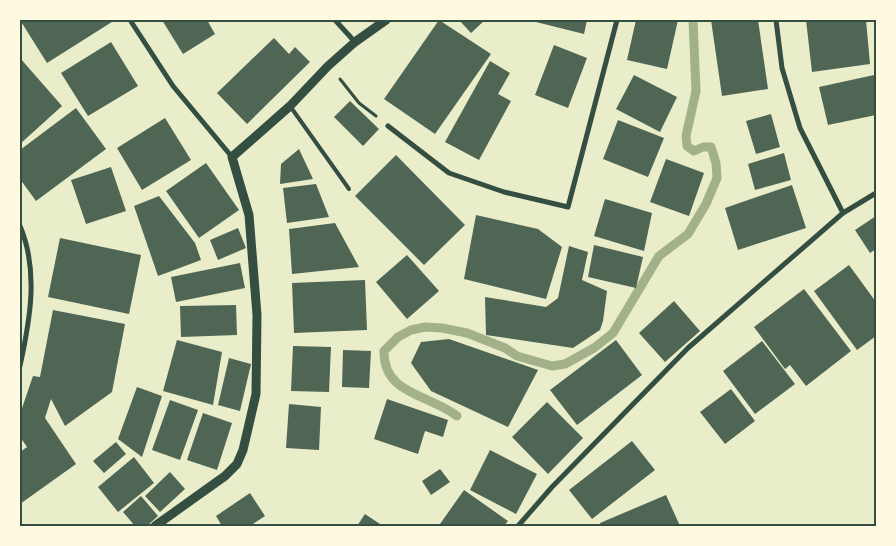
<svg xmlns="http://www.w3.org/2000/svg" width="896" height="546" font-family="Overpass,sans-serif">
  <rect width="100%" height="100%" fill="#e9edc9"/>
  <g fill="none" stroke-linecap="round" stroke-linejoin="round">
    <path stroke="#a3b18a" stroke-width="9" d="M457,416C430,394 383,395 384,351L398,337L411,330L425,327L442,328L467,333L505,348L517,356L552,366L565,364L594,348L613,333L659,256L688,234L706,204L717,178L716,163L711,147H703L694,151L687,146L686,136L696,91L693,20"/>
  </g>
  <path fill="#4f6655" d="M20,20H115L47,63Z
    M162,20H207L215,34L183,54Z
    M439,20L491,54L435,134L384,99Z
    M459,20H485L471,33Z
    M528,20H587L584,34Z
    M636,20H678L667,69L627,60Z
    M711,20H758L768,89L722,96Z
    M806,20H866L870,64L812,72Z
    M274,38L289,54L295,47L310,62L247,124L217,93Z
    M111,42L138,86L88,116L61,73Z
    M554,45L587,58L568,108L535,95Z
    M20,58L62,106L20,144Z
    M490,61L510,73L498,94L511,101L479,160L445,142Z
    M634,75L677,97L660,132L616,109Z
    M874,75L876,85V115L828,125L819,87Z
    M350,101L379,129L363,146L334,117Z
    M76,108L106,149L36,201L20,179V150Z
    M771,114L780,147L756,154L746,121Z
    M165,118L191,160L142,190L117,148Z
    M618,120L664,138L648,177L603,159Z
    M299,149L313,179L280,184L281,164Z
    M784,153L791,180L755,190L748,164Z
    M396,155L465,225L424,265L355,196Z
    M666,159L704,173L689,216L650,202Z
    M206,163L239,210L199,238L166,191Z
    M111,167L126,211L86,224L71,180Z
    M316,184L329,217L287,223L283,188Z
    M792,185L806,228L738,250L725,208Z
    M159,196L195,243L201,260L158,276L134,206Z
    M605,199L652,213L644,251L594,236Z
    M476,215L538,229L562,247L546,299L464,279Z
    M876,216V249L870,253L855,230Z
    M335,223L359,267L292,274L289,229Z
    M238,228L246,248L218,260L210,240Z
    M60,238L141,255L129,314L48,297Z
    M594,245L643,257L636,288L588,277Z
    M569,246L588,252L582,280L607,291L603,321L600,330L573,348L486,335L485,297L546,307L558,298Z
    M407,255L439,291L407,319L376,282Z
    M240,263L245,288L176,302L171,277Z
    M849,265L876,302V336L857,350L814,291Z
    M365,280L367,330L294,333L292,283Z
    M804,289L851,351L806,386L790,365L785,369L754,327Z
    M674,301L700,331L665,362L639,333Z
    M236,305L237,335L181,337L180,306Z
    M53,310L125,324L112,392L65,426L51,399L45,418L76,464L20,504V452L27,447L20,437V414L33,376L40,377Z
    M449,339L538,370L508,427L431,391L411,363L421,342Z
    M177,340L222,352L213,405L163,391Z
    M616,340L642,375L577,425L550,390Z
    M762,341L795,384L755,414L723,371Z
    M293,346L331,347L329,392L291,391Z
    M343,350L371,351L369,388L342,387Z
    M229,358L251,364L240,411L218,405Z
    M137,387L162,396L142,457L118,439Z
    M731,389L755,421L725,444L700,412Z
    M387,399L448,420L443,437L425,431L418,454L374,439Z
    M170,400L198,410L180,460L152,450Z
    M547,402L583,438L548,474L512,437Z
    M289,404L321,407L319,450L286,448Z
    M203,413L232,423L217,470L187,460Z
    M632,441L655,470L592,519L569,490Z
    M116,442L126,454L104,473L93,461Z
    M490,450L537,474L516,514L470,490Z
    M134,457L154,483L118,512L98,487Z
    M440,469L450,482L431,495L422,481Z
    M170,472L185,489L160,512L145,496Z
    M464,490L508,521L504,526H444L440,524Z
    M250,493L265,516L250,526H222L216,516Z
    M666,495L680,526H601L600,523Z
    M141,496L158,516L147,526H135L123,512Z
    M365,514L383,526H357Z"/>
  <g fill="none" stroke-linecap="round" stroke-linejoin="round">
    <path stroke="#344e41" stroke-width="3" d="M340,79L359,103L376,116"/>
    <path stroke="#344e41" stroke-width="4" d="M290,106L349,189"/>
    <path stroke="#344e41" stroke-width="5" d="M130,20L173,86L232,157
      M335,20L355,42
      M776,20L782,68L800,128L843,213
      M388,126L449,173L504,192L568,207L617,20
      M20,226C39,271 30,320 20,366
      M518,526L552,487L688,348L843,213L876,193"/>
    <path stroke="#344e41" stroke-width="9" d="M155,526L225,476L237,464L243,450L256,394L257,315L249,215L232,157L290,106L328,66L355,42L386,20"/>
  </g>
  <rect width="896" height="546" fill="none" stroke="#fefae0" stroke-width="42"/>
  <rect x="21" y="21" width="854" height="504" fill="none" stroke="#344e41" stroke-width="2"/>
</svg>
